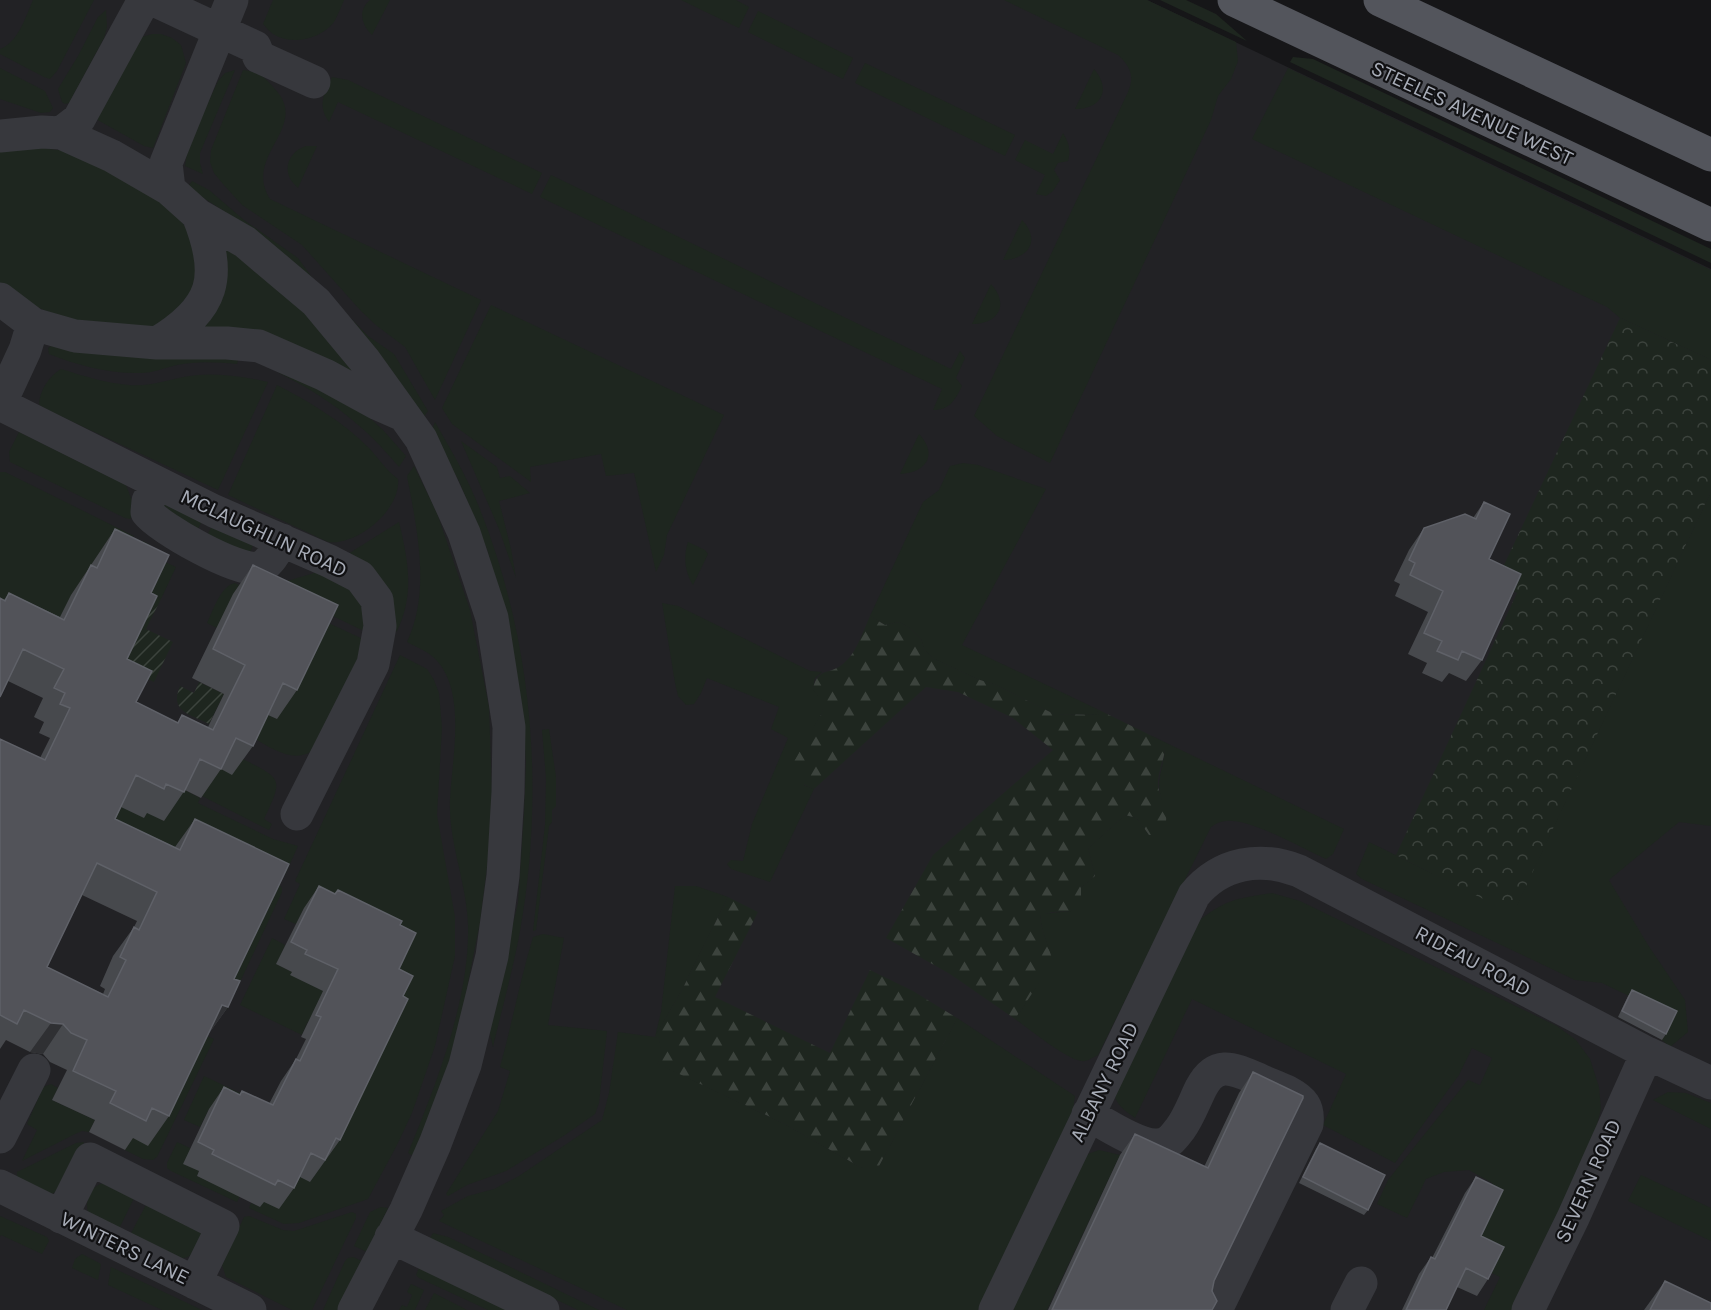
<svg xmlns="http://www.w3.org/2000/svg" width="1711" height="1310" font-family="Karla,sans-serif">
  <defs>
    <pattern id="forest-firs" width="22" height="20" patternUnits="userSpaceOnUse" patternTransform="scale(1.5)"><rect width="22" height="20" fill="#1e261f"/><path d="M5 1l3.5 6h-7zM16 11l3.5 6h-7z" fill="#3c433d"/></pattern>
    <pattern id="park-crowns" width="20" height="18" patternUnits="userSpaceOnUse" patternTransform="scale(1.5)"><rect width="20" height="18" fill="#1e261f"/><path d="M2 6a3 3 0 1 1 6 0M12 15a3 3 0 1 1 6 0" fill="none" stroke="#3c433d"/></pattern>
    <pattern id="garden-furrows" width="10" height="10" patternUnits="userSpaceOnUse" patternTransform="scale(1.5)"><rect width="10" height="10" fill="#1e261f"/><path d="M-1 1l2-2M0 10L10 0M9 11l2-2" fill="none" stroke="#3c433d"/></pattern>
  </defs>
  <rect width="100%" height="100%" fill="#161618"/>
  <path fill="#222225" d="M0,0H1147L1711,269V1310H0Z"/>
  <path fill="#1e261f" d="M33,0H94L57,71L50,79L44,77L0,54V49C18,43 26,16 33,0Z
    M273,0H344C341,7 338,15 334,22C321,39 292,46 273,34C270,32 266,27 263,24Z
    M370,0H390L372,35C362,25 357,11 370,0Z
    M681,0H736L749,7L739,28Z
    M1004,0H1147L1236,42L1238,61L1231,79L1218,96L1211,120L1050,463L997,436L974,416L1128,92C1135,76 1130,66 1118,55Z
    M1160,0H1186L1216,14L1247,41Z
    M106,10L107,27L104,38L69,103L65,104L62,102L58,89L78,56L98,17Z
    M758,11L853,58L843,79L748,32Z
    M152,34H161L172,38L181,45L186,63L153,148L144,146L94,118L142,37Z
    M1293,57L1313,59L1711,249V263L1290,62Z
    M865,63L1015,135L1005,156L855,83Z
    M0,68L45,91L53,108L50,112L41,113L0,99Z
    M1288,68L1711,270V360L1620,318L1607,307L1252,139Z
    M1094,69C1112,90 1101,109 1075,109Z
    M235,70L200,153V163L203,174L185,166L188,146L218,81L225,73Z
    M243,70C259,72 264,76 274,88C312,127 242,155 270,199L481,300L435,400L405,347L377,326L361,311L302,245L242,205L223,184L214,173L210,162L211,150Z
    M332,77L348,80L542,173L532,194L338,102L329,122C317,105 324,94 332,77Z
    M1063,133C1069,143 1071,150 1068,161L1058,163L1054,170L1060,180L1053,191L1046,196L1036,194L1045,175L1015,160L1025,140L1053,154Z
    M306,146H317L298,188C295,185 290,180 289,176C284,163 293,150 306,146Z
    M0,147L43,148L73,152L125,175L176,215L189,231L198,248L195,293L157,328L65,319L34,306L0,283Z
    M551,175L951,369L960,351L965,358L956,378L962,386C955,400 950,410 933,410L942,389L540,197Z
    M192,181L209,190L244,220L298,258L311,276L343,310L368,336L394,354L428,411L422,419L236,219L193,191L189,185Z
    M1022,220C1041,240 1029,259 1003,260Z
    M214,236L244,252L368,375L197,331Z
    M991,284C1010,305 998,324 972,324Z
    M491,305L724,415L667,535L664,555L656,572L634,473L606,476L601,454L530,467L531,482L452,424L442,408Z
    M51,346L239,356L237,364C217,362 196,361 177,365C164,368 153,373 140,373C110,374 76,365 49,354L48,348Z
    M286,366L362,411L383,430L406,456L399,467C364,425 329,398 279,373Z
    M61,369C83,376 106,383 129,385C153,387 175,377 198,375C222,373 245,377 268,382L218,490L43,408L39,404C40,390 49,376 61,369Z
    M277,385C310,402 343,422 369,448C379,459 386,470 398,479C401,510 357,546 328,542L228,495Z
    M435,422C451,450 467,477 479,507C533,641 545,790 520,931C513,970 502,1008 493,1047L488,1026L518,903L524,814L526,762L521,701L488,552L459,481L431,432Z
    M19,432L126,485L136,511L130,519L125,518L10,462L9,452Z
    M919,434C938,454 927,473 900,474Z
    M461,441L497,467L500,478L510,476L530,493L499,501L511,549L516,578L499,529Z
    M963,463L978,465L1046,489L962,645L1097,709L1099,715L1054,714L996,685L977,679L934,659L924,650L921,639L911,629L899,622L885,625L870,616L923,502L939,490L950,466Z
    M414,466L437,513L470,610L489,707L492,792L489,851L480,922L463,1008L448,1067L413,1156L408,1153C436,1085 470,999 468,925C467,883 448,842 450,799C452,759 466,695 438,662C430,652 418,648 407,642C431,591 417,529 407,476Z
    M0,472H5L134,536L117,570L68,619L0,628Z
    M1711,491V826L1679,822L1609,880L1648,945L1685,1000L1688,1032L1670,1047L1662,1040L1673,1017L1602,983L1575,980L1362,879L1356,874L1369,842L1513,913Z
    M164,503L203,519L196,533L160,508Z
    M399,522C408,560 415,594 397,631L393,632L348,554Z
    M213,523L253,545L250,553L206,538Z
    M143,541L149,544L161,560L176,567L161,599L145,592L126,573Z
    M688,542L705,550L708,554L693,585C685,572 683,557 688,542Z
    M321,571L344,583L361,604L366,632L270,586Z
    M235,583L246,589L233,595L217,628L207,623C213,611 221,585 235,583Z
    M266,594L365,640L362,651L312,751C292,764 270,747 251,737L246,704L277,719Z
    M662,603L678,606L810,671L822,672L815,678L813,689L824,703L822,713L812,731L804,785L814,789L770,882L731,869L727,864L731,860L743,861L752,824L788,738L771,729L779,707L707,678L701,693L694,704L686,705L678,696L675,683Z
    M400,655L427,669L434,680L439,693L442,728L437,815L455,917V956L435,1046L412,1113L397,1145L368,1199L299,1223L284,1224L249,1208L251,1203L260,1207L263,1202L296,1175L310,1181L393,1021L304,908L296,924L284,919L300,884L295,881Z
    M549,729L556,777V806L552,810V822L549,826L536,930L533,931L545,825L546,778L542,730Z
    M1150,735L1344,829L1333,854L1326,859C1302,848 1258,823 1233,821C1224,820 1218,822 1211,827L1098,1055C1092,1058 1087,1062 1081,1061C1063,1057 1031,1030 1015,1019L1052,962C1049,946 1040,930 1040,914L1071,911L1081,887L1095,876L1088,848L1125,815L1137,818L1149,835L1164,807C1154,781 1162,775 1165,750Z
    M241,758C282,779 284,777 264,819L272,824L269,830L202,796L205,762Z
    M179,787L200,798L198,803L273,839L298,846L285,875L227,846L216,868L78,813L97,799L146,813Z
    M277,882L282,888V892L227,1010L216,1005Z
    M675,886H696L728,897L681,992L655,1037L659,1038L663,1059L657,1063L785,1124L860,1167L878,1168L957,1018L1075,1096L1073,1110L978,1310H627L439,1221L444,1215L441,1211L468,1196L494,1189L519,1176L602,1120L609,1093L618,1032L655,1037L661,1012Z
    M1272,893L1300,901L1557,1026L1576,1040L1590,1059L1599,1087L1601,1109L1594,1136L1513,1310H1484L1500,1277L1467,1261L1498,1202L1492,1183L1469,1170L1444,1172L1426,1179L1407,1218L1377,1204L1388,1180L1468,1080L1480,1085L1492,1058L1472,1048L1459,1075L1395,1163L1323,1125L1346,1074L1192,999L1135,1118C1124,1110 1116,1105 1113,1091L1195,924C1224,900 1234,899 1272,893Z
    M543,934L564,938L548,1025L607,1031L599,1103L595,1114L565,1135L506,1171L467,1185L448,1196L446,1194L451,1186L498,1111L510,1071L500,1067C512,1024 520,980 533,937Z
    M272,938L285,945L277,964L292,972L291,975L336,997L307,1023L302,1035L240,1005Z
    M202,1034L214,1039L157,1157L153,1160L143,1159L125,1150L131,1137Z
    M204,1076L272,1108L209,1109L200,1127L184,1120Z
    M51,1084L58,1088L52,1100L95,1120L89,1132L82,1131L75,1134L22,1161L37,1130L27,1124L43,1087Z
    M1668,1092L1686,1093L1711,1103V1129L1653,1100Z
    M84,1142L64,1186L52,1194L17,1178V1172L76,1143Z
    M177,1142L190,1148L199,1171L197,1176L240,1196L237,1202L171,1171L167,1168V1163Z
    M1099,1150L1120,1155L1047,1310H1015L1008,1307L1085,1155Z
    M1641,1175L1711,1208V1241L1628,1201Z
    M103,1183L136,1194L118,1231L88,1213C85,1200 89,1187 103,1183Z
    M148,1201L200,1231L202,1240C194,1252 191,1260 176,1258L130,1235Z
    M381,1207L388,1208L367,1252L354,1246L370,1212Z
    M352,1212L356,1214V1218L312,1310H292L226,1277L222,1265L244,1217L249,1216L283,1230L294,1231Z
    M0,1216L47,1237L49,1241L42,1254L1,1235L0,1237Z
    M433,1233L448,1237L599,1310H578L441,1245L430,1238Z
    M82,1254L101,1264L98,1280L72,1268L75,1259Z
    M353,1257L362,1261L338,1310H323L345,1261L348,1258Z
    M111,1267L202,1310H162L108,1285Z
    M419,1268L510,1310H488L419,1278L416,1275Z
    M411,1284L424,1290L415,1310H399L402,1305L407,1307L412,1295L407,1292Z
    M434,1293L467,1310H425Z"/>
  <path fill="url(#forest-firs)" d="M870,616L885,625L899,622L911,629L921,639L924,650L934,659L977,679L996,685L1054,714L1099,715L1097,709L1150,735L1165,749C1164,760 1158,772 1158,783C1158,796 1168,808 1166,821C1166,825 1163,830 1161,834L1149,835L1137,818L1125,815L1088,848L1095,876L1081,887V900L1071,911L1052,912L1040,915C1040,930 1049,946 1053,962L1015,1019L950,974L886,938L933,855L1053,750L1013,718L958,692L926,687L814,789C801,784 794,778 792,765L822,713L823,703L813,689C818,666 830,676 844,663C857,652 863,631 870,616Z
    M728,897L758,912L715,997L830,1053L870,970L913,991L957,1018L878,1168L872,1170L860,1167L785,1124L656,1063L662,1059L659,1038L655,1037L681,992Z"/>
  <path fill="url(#park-crowns)" d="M1620,318L1711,360V491L1513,914L1396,855L1517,593L1496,582Z"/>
  <path fill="url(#garden-furrows)" d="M145,592L161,599L146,629L173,642L154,682L118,665Z
    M199,682L224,694L209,724C190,714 169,712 180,686L194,693Z"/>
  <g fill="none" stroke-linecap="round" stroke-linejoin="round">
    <path stroke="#37383d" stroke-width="33" d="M154,0L255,47L259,57L314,82
      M61,133L79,119L144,0
      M0,136L42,132L61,133L112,156L169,189L198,215L245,242L316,302L365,361L421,439L464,533L492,618L509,727L508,792L503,876L492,956L465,1065L435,1144L406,1210L354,1310
      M169,189L166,163L232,0
      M0,299L33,324L75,336L157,343H227L259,346L325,375L378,404L403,415
      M157,343C215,308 223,277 198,215
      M0,404L214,511L329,561L360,577L377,600L380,626L373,664L297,814
      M0,404L25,350L33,324
      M158,483L148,501L147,512C159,528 239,573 258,568C270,565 276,550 282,540
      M1088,1114C1105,1124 1144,1150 1163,1144C1171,1142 1175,1135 1180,1129C1189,1117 1194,1102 1201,1088C1216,1059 1234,1069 1258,1079C1268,1084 1278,1087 1288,1092C1303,1100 1309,1107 1307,1124L1216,1310
      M0,1137L34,1070
      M0,1186L250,1310
      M61,1217L90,1159L223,1226L195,1283
      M391,1237L543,1310
      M995,1310L1194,895C1221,862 1261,856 1299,871L1647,1053L1711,1083
      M1347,1310L1361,1283
      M1528,1310L1573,1218L1647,1053"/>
    <path stroke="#53555c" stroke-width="33" d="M1234,0L1711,225
      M1380,0L1711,155"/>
  </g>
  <path fill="#47494d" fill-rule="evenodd" d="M1484,502L1489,559L1482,660L1466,681L1449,673L1442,682L1422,673L1427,663L1408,654L1428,612L1395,596L1400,584L1394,581L1409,550L1424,528L1473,518Z
    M115,529L151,593L127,659L136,702L177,723L182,715L208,727L224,694L192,678L233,594L253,565L297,690L277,719L268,715L253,746L232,775L221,769L201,798L185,790L164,821L147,813L144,818L121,807L115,819L175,847L195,819L234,979L228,1007L207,1036L169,1116L148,1146L133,1138L125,1150L89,1132L95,1120L52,1100L67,1070L50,1062L43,1054L30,1052L6,1040L0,1049V739L40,758L50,738L39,733L44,722L34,717L43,698L8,681L4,600L9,593L60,617L71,595ZM82,895L137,921L134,927L113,956L100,986L105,989L103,994L47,967Z
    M319,886L335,894L338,890L400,925L399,969L403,996L340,1140L310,1182L300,1177L294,1188L279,1209L264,1202L260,1207L197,1176L199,1171L183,1164L209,1109L224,1087L239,1095L242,1091L269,1104L281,1081L296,1059L306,1039L301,1037L323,991L290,975L292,972L276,964L304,908Z
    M1632,990L1666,1034L1662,1040L1618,1017L1628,996Z
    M1253,1072L1212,1291V1310H1048L1120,1155L1135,1134L1204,1167L1239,1093Z
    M1320,1143L1368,1210L1364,1215L1299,1183L1316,1149Z
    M1476,1177L1481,1236L1488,1279L1477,1296L1457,1287L1446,1310H1402L1419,1274L1431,1257L1432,1258L1465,1193Z
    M1665,1281L1711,1310H1644Z"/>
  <path fill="#2f3033" d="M222,1005L228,1007L207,1036Z
    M51,1023L63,1024L43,1054L30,1052Z"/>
  <path fill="#525359" stroke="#5f6168" stroke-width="1.5" fill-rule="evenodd" d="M1484,502L1510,514L1489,559L1521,574L1482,660L1462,651L1458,660L1437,651L1442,641L1424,633L1443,591L1410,575L1415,563L1409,560L1424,528L1465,514L1476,519Z
    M115,529L169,555L151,593L157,596L127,659L152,671L136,702L178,723L182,715L213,730L245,665L213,649L253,565L338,605L297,690L283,683L253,746L236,738L221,769L200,759L184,792L166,784L164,789L136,775L115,819L180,850L195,819L289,864L234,979L240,981L228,1007L222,1005L169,1116L152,1108L146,1121L110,1103L116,1091L73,1071L87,1040L71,1033L63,1024L51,1023L24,1010L17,1024L0,1015V739L45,760L70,708L60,704L65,693L54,688L64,669L23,649L0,697V598L5,601L9,593L64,620L91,565L97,568ZM97,863L157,892L139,930L134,927L120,957L126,960L108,997L47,967Z
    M319,886L335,894L338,890L402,921L400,925L416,933L399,969L413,976L403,996L408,999L340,1140L336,1138L325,1160L311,1153L294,1188L278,1180L275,1185L212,1154L214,1150L198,1142L224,1087L240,1095L242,1091L273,1105L296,1059L300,1061L321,1017L316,1015L338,969L305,954L307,950L291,942Z
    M1632,990L1677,1011L1666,1034L1622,1011Z
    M1253,1072L1303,1096V1098L1214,1281L1212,1291L1217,1301L1212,1310H1052L1135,1134L1208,1168Z
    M1320,1143L1385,1175L1368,1210L1303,1177Z
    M1476,1177L1503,1190L1481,1236L1504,1247L1488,1279L1466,1268L1446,1310H1406L1431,1257L1435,1259Z
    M1665,1281L1711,1303V1310H1650Z"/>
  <g text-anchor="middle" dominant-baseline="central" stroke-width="4.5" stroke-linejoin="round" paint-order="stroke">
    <g font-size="21" fill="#a8adb8" stroke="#111113">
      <text transform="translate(1472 113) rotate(25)">STEELES AVENUE WEST</text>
      <text transform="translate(264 533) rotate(25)">MCLAUGHLIN ROAD</text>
      <text transform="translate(1473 961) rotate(28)">RIDEAU ROAD</text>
      <text transform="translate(1104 1082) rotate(-64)">ALBANY ROAD</text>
      <text transform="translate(1588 1181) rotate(-66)">SEVERN ROAD</text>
      <text transform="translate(125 1248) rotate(26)">WINTERS LANE</text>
    </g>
  </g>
</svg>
